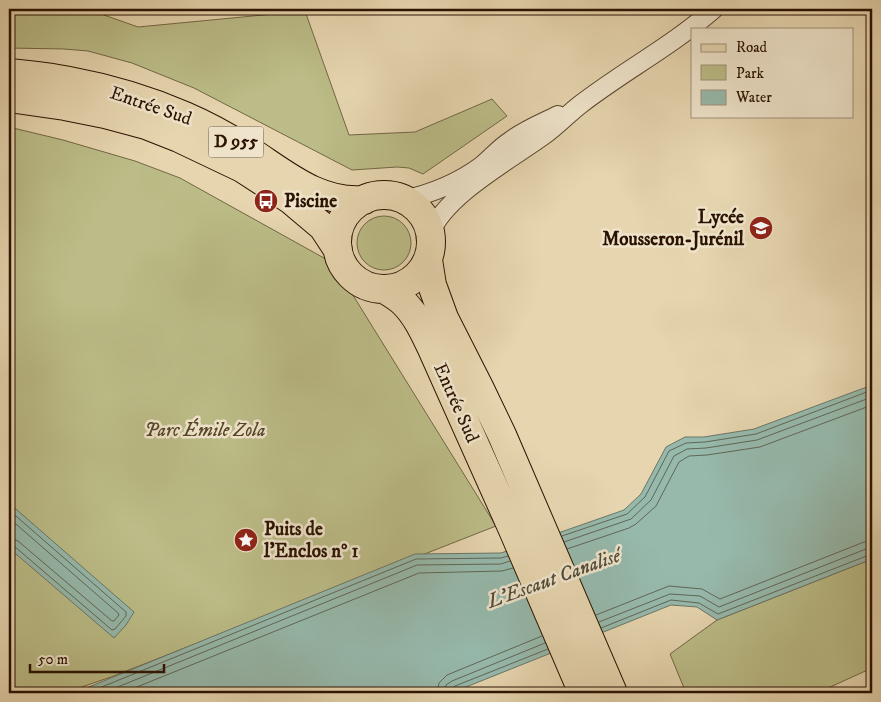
<svg xmlns="http://www.w3.org/2000/svg" width="881" height="702" font-family="'IM FELL DW Pica',serif">
  <rect width="100%" height="100%" fill="#e6d5af"/>
  <filter id="stains"><feTurbulence type="fractalNoise" baseFrequency=".004" numOctaves="4"/><feColorMatrix values="0 0 0 0 .2 0 0 0 0 .09 0 0 0 0 .02 0 0 0 .5 -.17"/></filter>
  <radialGradient id="worn" r=".72"><stop offset=".6" stop-color="#630" stop-opacity="0"/><stop offset="1" stop-color="#630" stop-opacity=".3"/></radialGradient>
  <path fill="#bbbc87" stroke="#726744" d="M9,9H87L138,27L305,11L349,135L415,132L492,99L507,116L423,174L409,168L397,167L352,170L194,88L132,63L88,51L64,49L9,48Z
    M9,127L63,140L135,161L180,178L333,263L496,526L111,677L64,693H9Z
    M357 243a27 27 0 1 1 54 0a27 27 0 1 1-54 0Z
    M872,559V668L817,693H686L670,654L717,620Z"/>
  <path fill="#96b9ac" stroke="#6b7667" d="M872,385V559L717,620L697,607L671,605L451,693H74L415,554L501,553L624,510L641,494L666,447L685,437H704L754,429Z
    M9,503L134,612L126,625L114,638L9,548Z"/>
  <g fill="none" stroke-linecap="round" stroke-linejoin="round">
    <path stroke="#606656" stroke-width="1" d="M9,510L126,612V616L115,629L112,630L14,546L9,545
      M9,518L118,613L119,615L114,621H112L18,541L13,539H9
      M562,536L627,514L645,497L669,451L686,443L705,442L756,434L872,390
      M564,542L631,519L651,500L674,456L687,449L706,448L757,440L872,397
      M567,549L629,528L636,524L656,506L679,462L689,456L707,455L760,447L872,405
      M596,615L669,586L702,589L720,599L864,542L872,541
      M599,622L670,594L700,596L719,607L866,549L872,548
      M601,628L671,600L699,603L718,614L869,555L872,554
      M87,693L416,559L501,558L508,556
      M103,693L417,565L501,564L510,561
      M122,693L419,573L502,571L513,568
      M437,693L439,683L447,675L542,636
      M445,693L446,685L452,681L545,643
      M451,693V689L455,686L548,649"/>
    <g stroke="#59432c" stroke-width="20">
      <path id="street" d="M403,200C430,194 458,183 481,166C491,158 499,148 510,141C524,130 542,123 558,115
        M430,234C445,195 510,160 543,136C557,126 568,114 581,104C624,71 673,45 714,9"/>
    </g>
    <g stroke="#2a1200" stroke-width="30">
      <path id="primary" d="M9,73C29,75 49,77 69,81C107,88 150,101 185,116C206,125 226,136 245,148C282,171 317,204 364,200
        M9,98L65,106L105,114L146,125L179,138L242,168L291,200L323,227L338,250
        M337 242a47 47 0 1 1 94 0a47 47 0 1 1-94 0Z
        M428,260L432,285L444,318L479,387L502,435L613,693
        M384,289C391,293 398,297 404,303C417,316 425,334 433,351L513,530L583,693"/>
    </g>
    <use href="#street" stroke="#efe4cb" stroke-width="18"/>
    <use href="#primary" stroke="#e6d5af" stroke-width="28"/>
  </g>
  <defs>
    <g id="bus-disc" transform="scale(1.25)"><circle r="9.5" fill="#8f2418" stroke="#efe4cb"/><path d="M-5-6H5V4H4V6H2V4H-2V6H-4V4H-5ZM-3.5-4V0h7V-4ZM-3.5 1.2v1.5H-2V1.2ZM2 1.2v1.5H3.5V1.2Z" fill="#fff"/></g>
    <g id="school-disc" transform="scale(1.25)"><circle r="9.5" fill="#8f2418" stroke="#efe4cb"/><path d="M0-5L7-2L0 1L-7-2ZM-4 1L0 2.5L4 1V4Q0 6-4 4Z" fill="#fff"/></g>
    <g id="sight-disc" transform="scale(1.25)"><circle r="9.5" fill="#8f2418" stroke="#efe4cb"/><path d="M0-6L1.8-2.2L6-1.7L2.9 1.2L3.7 5.4L0 3.3L-3.7 5.4L-2.9 1.2L-6-1.7L-1.8-2.2Z" fill="#fff"/></g>
  </defs>
  <g fill-rule="evenodd">
    <use href="#bus-disc" x="266" y="201"/>
    <use href="#school-disc" x="761" y="228"/>
    <use href="#sight-disc" x="246" y="540"/>
  </g>
  <g text-anchor="middle" dominant-baseline="central" stroke-width="5" stroke-linejoin="round" paint-order="stroke">
    <rect fill="#efe4cb" stroke="#65513d" stroke-width="1" x="208.5" y="126.5" width="55" height="31" rx="4"/>
    <g font-size="18" font-weight="bold" fill="#2a1200">
      <text x="236" y="142">D 955</text>
    </g>
    <g font-size="19" fill="#2a1200" stroke="#efe4cb">
      <text transform="translate(151 106) rotate(19)">Entrée Sud</text>
      <text transform="translate(456 403) rotate(66)">Entrée Sud</text>
    </g>
    <g font-size="19" font-weight="bold" fill="#2a1200" stroke="#efe4cb" text-anchor="start">
      <text x="284" y="201">Piscine</text>
      <text x="744" y="217" text-anchor="end">Lycée<tspan x="744" dy="22">Mousseron-Jurénil</tspan></text>
      <text x="264" y="529">Puits de<tspan x="264" dy="22">l'Enclos n° 1</tspan></text>
    </g>
    <g font-size="19" font-style="italic" fill="#564528" stroke="#efe4cb">
      <text x="205" y="430">Parc Émile Zola</text>
    </g>
    <g font-size="20" font-style="italic" fill="#504c3c" stroke="#efe4cb">
      <text transform="translate(554 579) rotate(-20)">L'Escaut Canalisé</text>
    </g>
  </g>
  <rect width="881" height="702" fill="none" stroke="#e6d5af" stroke-width="30"/>
  <rect x="10" y="10" width="861" height="682" fill="none" stroke="#2a1200" stroke-width="2.5"/>
  <rect x="15" y="15" width="851" height="672" fill="none" stroke="#2a1200"/>
  <rect x="691" y="28" width="162" height="90" fill="#efe4cb" stroke="#a0907a"/>
  <rect x="701" y="44" width="25" height="8" fill="#e6d5af" stroke="#a0907a"/>
  <text x="736" y="52" font-size="15" fill="#2a1200">Road</text>
  <rect x="701" y="65" width="25" height="15" fill="#bbbc87" stroke="#a0907a"/>
  <text x="736" y="78" font-size="15" fill="#2a1200">Park</text>
  <rect x="701" y="90" width="25" height="15" fill="#96b9ac" stroke="#a0907a"/>
  <text x="736" y="102" font-size="15" fill="#2a1200">Water</text>
  <path d="M30 664v8h134v-8" fill="none" stroke="#2a1200" stroke-width="2.5"/>
  <text x="38" y="664" font-size="15" fill="#2a1200" stroke="#efe4cb" stroke-width="4" paint-order="stroke">50 m</text>
  <rect width="100%" height="100%" filter="url(#stains)"/>
  <rect width="100%" height="100%" fill="url(#worn)"/>
</svg>
